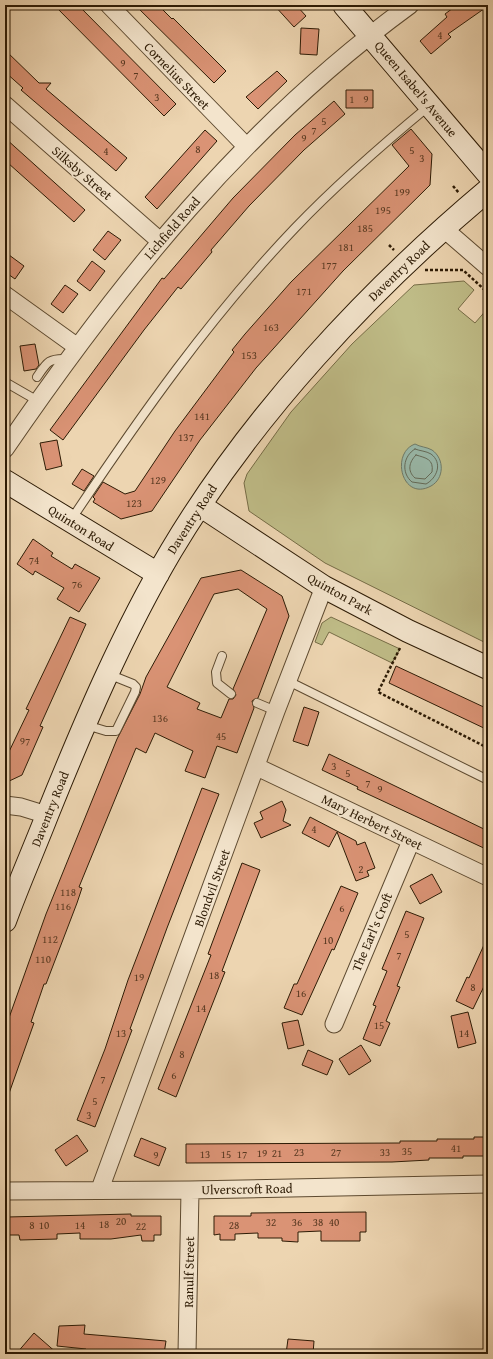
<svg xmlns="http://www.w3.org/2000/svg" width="493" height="1359" font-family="'Gentium Book Plus',serif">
  <rect width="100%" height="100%" fill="#edd5b1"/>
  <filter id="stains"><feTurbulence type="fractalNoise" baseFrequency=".005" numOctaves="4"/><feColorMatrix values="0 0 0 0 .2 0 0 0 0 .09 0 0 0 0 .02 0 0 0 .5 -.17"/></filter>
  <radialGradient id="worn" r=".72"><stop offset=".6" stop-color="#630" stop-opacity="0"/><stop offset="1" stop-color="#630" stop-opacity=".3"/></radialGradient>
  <path fill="#bfbc87" stroke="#766c46" d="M464,281L474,290L458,309L475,323L488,308V644L325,563L249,511L244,483L247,474L291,412L352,344L414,285Z
    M331,617L400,649L392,663L329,632L322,645L315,642L322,623Z"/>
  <path fill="#99b9aa" stroke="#6e7a68" d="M415,444C420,447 427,447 432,450C445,459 444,479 431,486C402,502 390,453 415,444Z"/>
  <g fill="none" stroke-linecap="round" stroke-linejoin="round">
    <path stroke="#636a58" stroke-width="1" d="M415,449C420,451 426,451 431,454C443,463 437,478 426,484L412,482C401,473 403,456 415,449Z
      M416,455C426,458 434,459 432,472L425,479L415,478C407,471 409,462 416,455Z"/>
  </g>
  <path fill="#da9375" stroke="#2d1b05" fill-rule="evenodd" d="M54,5H78L176,104L164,116Z
    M135,5H158L172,19L173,18L226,71L214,83Z
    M274,5H296L306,16L294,27Z
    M457,5L488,6L448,34L451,37L431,54L420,41L447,17L445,14Z
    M301,28L319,29L317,55L300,54Z
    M5,50L39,83H51L46,89L127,158L116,171L21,90L23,88L5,72Z
    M277,71L287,81L258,109L246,97Z
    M346,90H373V108H346Z
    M334,101L345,114L304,150L249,206L211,250L212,252L181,289L178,287L144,330L63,440L50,430L162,278L164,279L233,198L295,135Z
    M411,129L432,154L430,185L343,271L256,368L200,440L152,511L121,519L93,502L95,499L93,497L103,482L125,494L135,491L175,431L234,352L232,350L245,334L291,282L409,166L392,145Z
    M205,130L217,141L157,209L145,197Z
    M5,138L85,210L74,222L8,163L5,166Z
    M108,231L121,240L105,260L93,250Z
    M5,252L24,266L15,279L5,272Z
    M92,261L105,271L90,291L77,281Z
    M65,285L78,294L63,313L51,304Z
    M35,344L39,365L36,369L24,371L20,346Z
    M57,440L62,466L46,470L40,443Z
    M82,469L94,476L84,491L72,484Z
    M33,539L53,553L51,556L72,569L75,564L100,578L79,612L57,599L64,588L35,571L33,575L17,564Z
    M241,570L282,596L289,616L258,698L252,701L254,708L237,753L217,746L205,778L185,771L193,751L155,733L146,753L136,748L79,887L82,888L77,903L46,984H44L31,1022L34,1023L7,1099L5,1098V1029L46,914L117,739L140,694L146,677L201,578ZM238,589L267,609L233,689L236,695L233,699H229L221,718L197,709L200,703L167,687L214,594Z
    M70,617L86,624L40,726L43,727L22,775L5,783V760L29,710L26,709L36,688Z
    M396,666L488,709V730L389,683Z
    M304,707L319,712L308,746L293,741Z
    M329,754L488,831V850L357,789L358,787L322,770Z
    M202,788L219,794L167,928L130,1029L132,1030L95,1127L77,1120L105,1049L128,980Z
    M282,801L286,810L283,821L291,825L261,838L254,823L263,819L260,812Z
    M310,817L356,841L357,845L365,842L375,868L367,871L369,876L356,881L337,832L329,847L302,833Z
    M242,863L260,870L222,971L225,972L176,1097L158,1089L211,955L208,954Z
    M432,874L442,892L420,904L410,886Z
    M341,886L358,893L334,950L332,949L302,1015L284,1008L294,984H297Z
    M406,911L424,918L397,986L400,987L386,1021L390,1023L380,1046L363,1039L376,1006L373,1005L387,971L382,969Z
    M488,936V978L473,1009L456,1001L467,977L469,978Z
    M468,1012L476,1043L458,1048L451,1016Z
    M298,1020L304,1045L288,1049L282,1023Z
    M361,1045L371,1061L349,1075L339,1059Z
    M308,1050L333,1061L327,1075L302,1065Z
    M77,1135L88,1151L66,1166L55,1150Z
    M474,1137H488V1156H463V1158H429V1160L392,1162L186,1163V1144L400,1143V1141H437V1139H474Z
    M141,1138L166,1148L159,1166L134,1156Z
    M366,1212V1232H360V1241H321V1231L298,1232V1242L282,1241V1238H258V1233L235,1234V1240H220V1234L214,1235V1216H251V1213Z
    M131,1214V1216H161V1235H154V1241H142L141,1235L111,1239H80V1233L57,1234V1239L20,1240L19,1235H8L7,1217Z
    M85,1325L84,1334L166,1341L164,1354H114L86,1352V1349L57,1346L59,1326Z
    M34,1333L58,1354H16Z
    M288,1339L314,1341L313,1354H286Z"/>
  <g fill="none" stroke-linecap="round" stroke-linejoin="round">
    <g stroke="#5d4a30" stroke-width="10">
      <path id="lane" d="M37,377C47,362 49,358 67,359
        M5,382L38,401
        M71,520C139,418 210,317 295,228C337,184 383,144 429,106
        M222,656L216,672L217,683L231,694
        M288,681L488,780
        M257,703L276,711
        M86,725L106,731H116L135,692L136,687L133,684L108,674"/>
    </g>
    <g stroke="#5d4a30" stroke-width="19">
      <path id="street" d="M109,5L246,146
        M5,105L160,241
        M443,228L488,267
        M5,295L76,346
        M5,449C120,281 244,126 410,5
        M257,767L488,877
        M5,805L21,807L47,815
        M334,1024L411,841
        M100,1189L276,711L324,587
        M5,1191L190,1190L488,1184
        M187,1354L190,1190"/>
    </g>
    <g stroke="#2d1b05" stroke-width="24">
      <path id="secondary" d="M344,5L488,174
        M5,481L158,574
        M201,506L324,587L408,631L488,668
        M5,921C18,885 34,849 48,813C84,724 122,634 171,551C252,415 368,291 488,190"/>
    </g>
    <path stroke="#2d1b05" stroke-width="2.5" stroke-dasharray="3 2" stroke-linecap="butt" d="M453,186L459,193
      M389,245L394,250
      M425,270H463L488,293
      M400,648L378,692L488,748"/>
    <use href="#lane" stroke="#f3e4cc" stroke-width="8"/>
    <use href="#street" stroke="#f3e4cc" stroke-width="17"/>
    <use href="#secondary" stroke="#f3e4cc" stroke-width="22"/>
  </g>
  <g text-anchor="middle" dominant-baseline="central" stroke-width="3.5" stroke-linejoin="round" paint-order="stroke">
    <g font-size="11" fill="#583921">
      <text x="440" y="35">4</text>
      <text x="123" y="63">9</text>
      <text x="136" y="75">7</text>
      <text x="157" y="97">3</text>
      <text x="352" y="99">1</text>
      <text x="366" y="99">9</text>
      <text x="324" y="121">5</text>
      <text x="314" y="130">7</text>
      <text x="304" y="138">9</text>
      <text x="198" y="149">8</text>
      <text x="412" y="150">5</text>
      <text x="106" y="151">4</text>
      <text x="422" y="158">3</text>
      <text x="402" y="192">199</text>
      <text x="383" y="210">195</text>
      <text x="365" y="228">185</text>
      <text x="346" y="247">181</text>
      <text x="329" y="265">177</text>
      <text x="304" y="291">171</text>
      <text x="271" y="327">163</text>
      <text x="249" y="355">153</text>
      <text x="202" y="416">141</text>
      <text x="186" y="437">137</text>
      <text x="158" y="480">129</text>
      <text x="134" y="503">123</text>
      <text x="34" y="560">74</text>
      <text x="77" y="584">76</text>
      <text x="160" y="718">136</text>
      <text x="221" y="736">45</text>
      <text x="25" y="741">97</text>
      <text x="334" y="766">3</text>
      <text x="348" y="773">5</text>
      <text x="368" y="783">7</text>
      <text x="380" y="789">9</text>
      <text x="314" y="829">4</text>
      <text x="361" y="869">2</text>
      <text x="68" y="892">118</text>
      <text x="63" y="906">116</text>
      <text x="342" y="908">6</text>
      <text x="407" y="934">5</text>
      <text x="50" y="939">112</text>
      <text x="328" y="940">10</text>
      <text x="399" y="955">7</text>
      <text x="43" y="959">110</text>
      <text x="214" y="975">18</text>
      <text x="139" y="977">19</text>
      <text x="473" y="987">8</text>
      <text x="301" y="993">16</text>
      <text x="201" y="1008">14</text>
      <text x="379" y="1025">15</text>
      <text x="121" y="1033">13</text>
      <text x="464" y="1033">14</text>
      <text x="182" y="1054">8</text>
      <text x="174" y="1075">6</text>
      <text x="103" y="1079">7</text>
      <text x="95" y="1101">5</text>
      <text x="89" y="1115">3</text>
      <text x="456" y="1148">41</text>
      <text x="407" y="1151">35</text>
      <text x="299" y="1152">23</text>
      <text x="336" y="1152">27</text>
      <text x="385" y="1152">33</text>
      <text x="262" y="1153">19</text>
      <text x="277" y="1153">21</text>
      <text x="205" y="1154">13</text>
      <text x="226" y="1154">15</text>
      <text x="242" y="1154">17</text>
      <text x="156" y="1155">9</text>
      <text x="121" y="1221">20</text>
      <text x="271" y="1222">32</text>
      <text x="297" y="1222">36</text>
      <text x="318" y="1222">38</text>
      <text x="334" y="1222">40</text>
      <text x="104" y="1224">18</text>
      <text x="32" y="1225">8</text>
      <text x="44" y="1225">10</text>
      <text x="80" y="1225">14</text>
      <text x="234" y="1225">28</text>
      <text x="141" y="1226">22</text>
    </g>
    <g font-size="13" fill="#2d1b05" stroke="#f3e4cc">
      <text transform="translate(177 76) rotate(46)">Cornelius Street</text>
      <text transform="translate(416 89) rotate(50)">Queen Isabel's Avenue</text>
      <text transform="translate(82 173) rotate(41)">Silksby Street</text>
      <text transform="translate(172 228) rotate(-49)">Lichfield Road</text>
      <text transform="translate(399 271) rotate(-44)">Daventry Road</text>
      <text transform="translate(192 519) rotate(-57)">Daventry Road</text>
      <text transform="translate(81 528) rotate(32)">Quinton Road</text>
      <text transform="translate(340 594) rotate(29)">Quinton Park</text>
      <text transform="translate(50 809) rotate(-68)">Daventry Road</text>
      <text transform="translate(372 822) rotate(26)">Mary Herbert Street</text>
      <text transform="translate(212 888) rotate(-70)">Blondvil Street</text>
      <text transform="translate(372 932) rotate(-67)">The Earl's Croft</text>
      <text transform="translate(247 1189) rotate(-1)">Ulverscroft Road</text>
      <text transform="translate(189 1272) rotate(-89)">Ranulf Street</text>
    </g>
  </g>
  <rect width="493" height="1359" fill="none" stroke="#edd5b1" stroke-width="20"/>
  <rect x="6" y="6" width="481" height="1347" fill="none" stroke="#2d1b05" stroke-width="2"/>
  <rect x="10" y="10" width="473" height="1339" fill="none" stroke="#2d1b05"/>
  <rect width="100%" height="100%" filter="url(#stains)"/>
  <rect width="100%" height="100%" fill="url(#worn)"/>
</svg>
